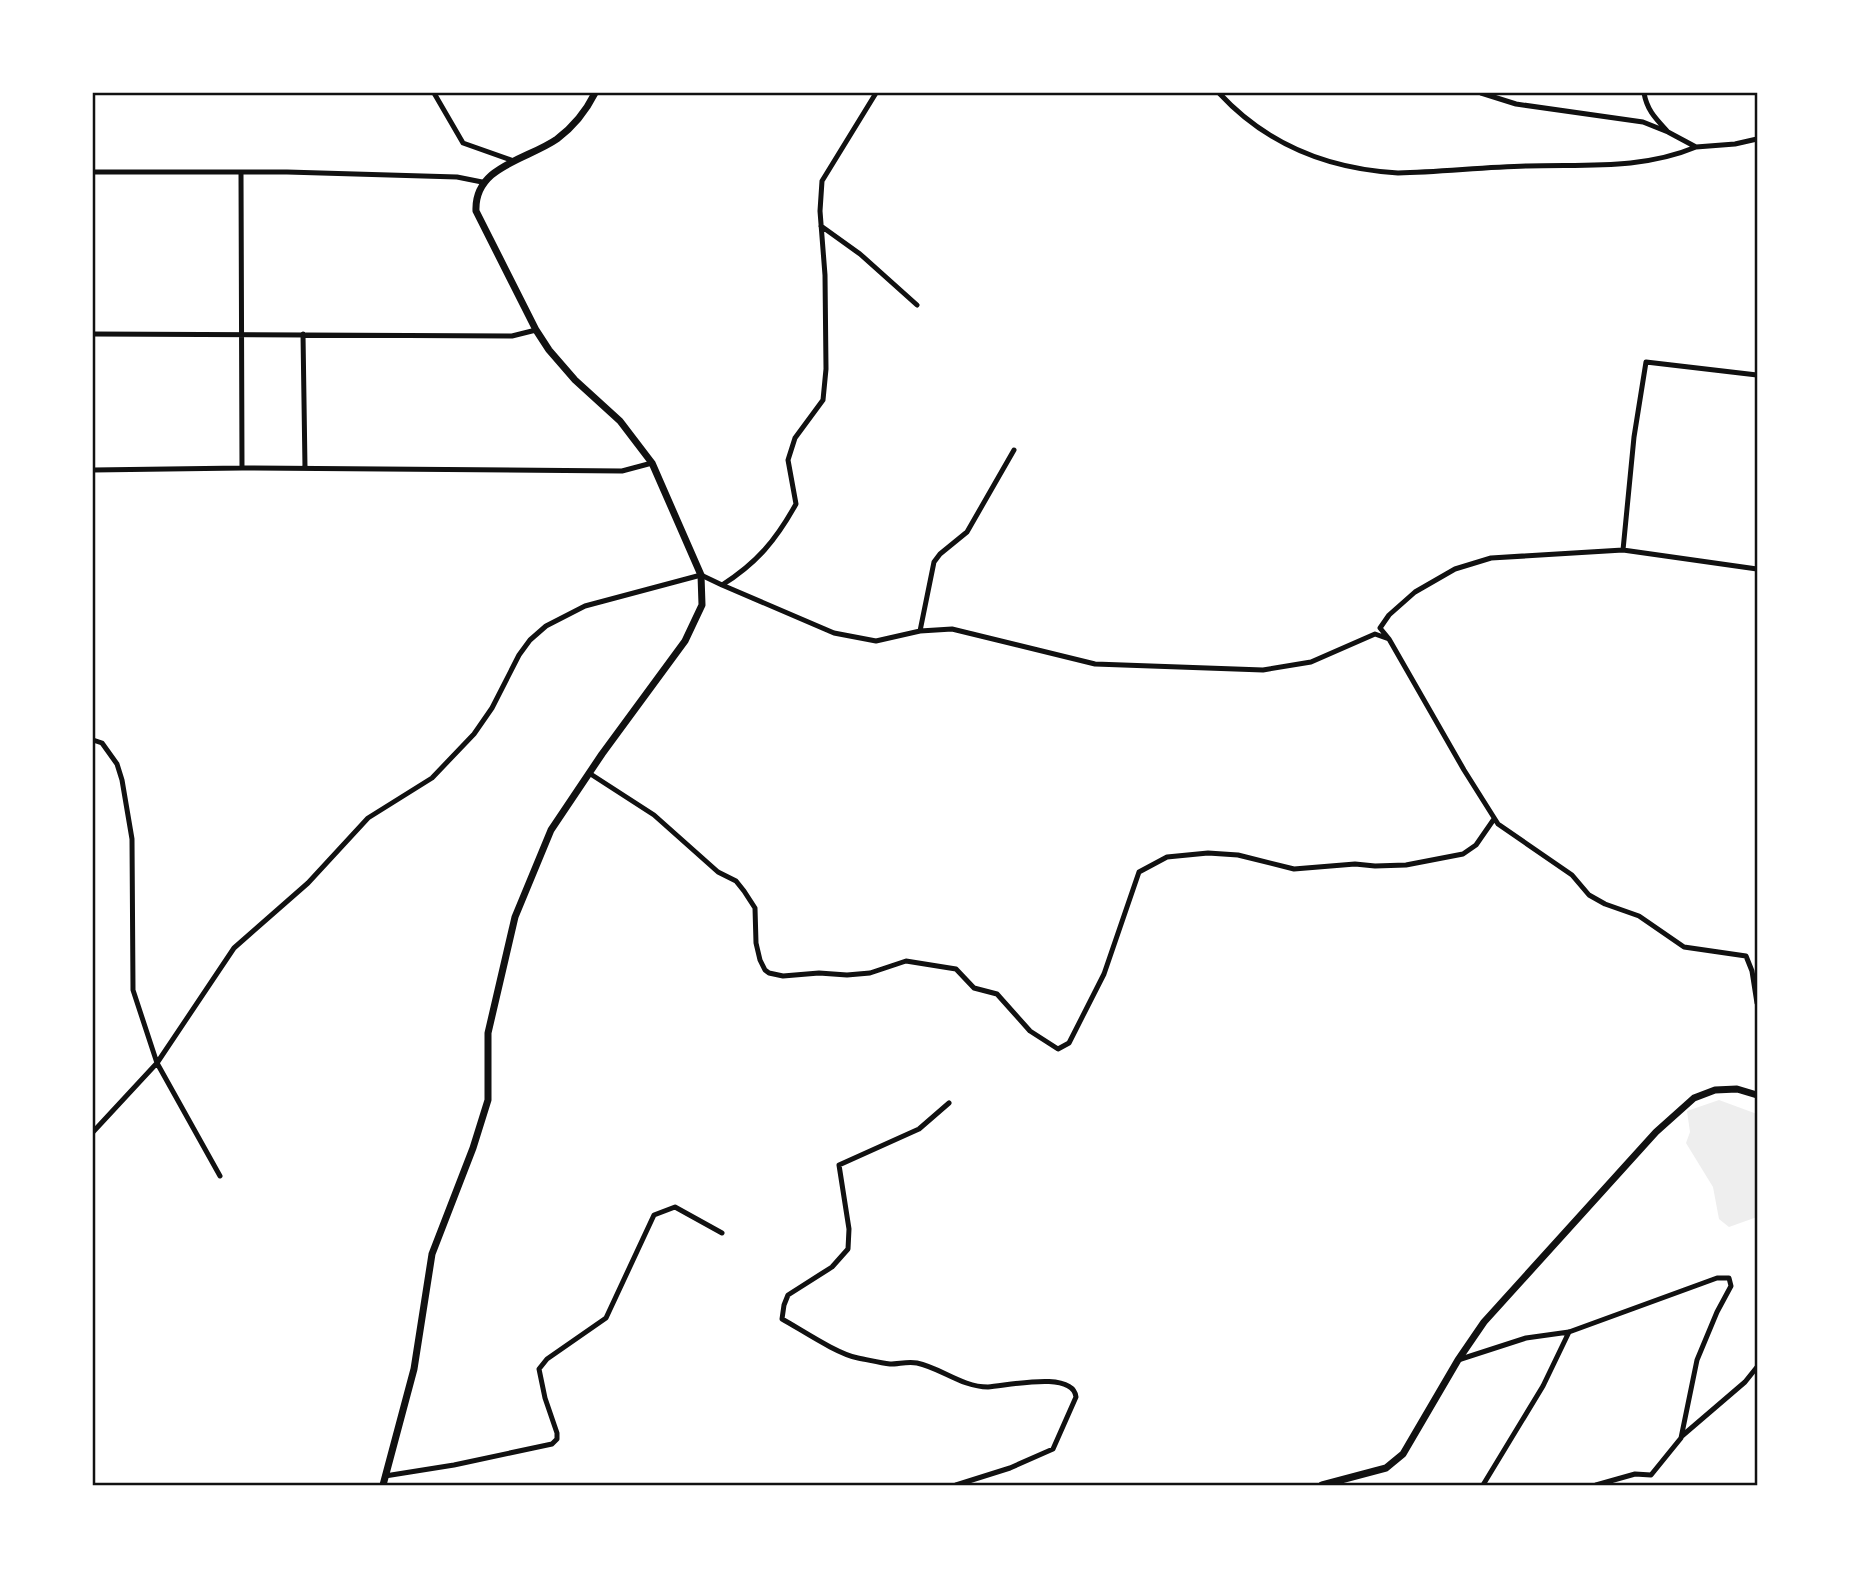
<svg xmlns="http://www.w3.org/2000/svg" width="1850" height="1578" font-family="'Archivo Narrow',sans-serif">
  <rect width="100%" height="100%" fill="#fff"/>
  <path fill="#eee" d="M1719,1100L1757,1114V1217L1729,1227L1719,1219L1713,1187L1686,1143L1690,1132L1687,1111Z"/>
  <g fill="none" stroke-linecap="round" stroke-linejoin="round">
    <path stroke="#111" stroke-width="5" d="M434,93L463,143L514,161
      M1219,93C1267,145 1328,169 1398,173C1441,172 1484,167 1527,166C1584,164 1641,170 1696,147
      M1481,93L1516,104L1643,122L1668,132L1696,147L1735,144L1757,139
      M1644,93C1647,110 1655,118 1667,131
      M93,172H287L457,177L482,182
      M241,172L242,468
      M821,226L860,254L917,305
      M93,334L512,336L536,330
      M303,334L305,468
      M93,470L242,468L622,471L652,463
      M1623,550L1634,437L1646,362L1757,375
      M722,585L834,633L876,641L920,631L952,629L1095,664L1263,670L1311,662L1375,634L1389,639L1464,770L1498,824L1572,875L1589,895L1605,904L1639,916L1684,947L1746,956L1752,971L1757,1003
      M920,631L934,562L940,554L967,532L1014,450
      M1389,639L1380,628L1389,615L1415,592L1455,569L1491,558L1623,550L1757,569
      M93,740L102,743L117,764L122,780L132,839L133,990L157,1063L220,1176
      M589,773L654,815L718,872L736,881L744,891L755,908L756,943L760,960L765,970L769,973L783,976L819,973L847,975L870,973L906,961L956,969L974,988L997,994L1030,1031L1058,1049L1069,1043L1104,974L1139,872L1167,857L1208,853L1238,855L1294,869L1355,864L1375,866L1406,865L1463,854L1476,845L1494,819
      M949,1103L919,1129L839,1165L849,1229L848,1249L832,1267L788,1295L784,1305L782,1319C802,1330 837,1354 858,1358C869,1360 880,1363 890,1364C899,1364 908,1361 917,1363C941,1368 962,1387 988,1387C1007,1386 1073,1370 1076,1397L1053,1449L1010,1468L956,1485
      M93,1132L157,1063L234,948L308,883L368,818L432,778L474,734L492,708L519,655L530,640L546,626L585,606L701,575L722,585C757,563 776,540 796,504L788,460L795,438L823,400L826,369L825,275L820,211L822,181L876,93
      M1458,1360L1526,1338L1569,1332L1717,1278H1729L1731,1286L1717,1312L1697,1360L1681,1438L1651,1475L1635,1474L1596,1485
      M1682,1436L1745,1382L1757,1367
      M385,1476L454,1465L552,1444L557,1439V1433L545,1398L539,1369L547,1359L606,1318L654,1215L675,1207L722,1233
      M1483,1485L1543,1386L1569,1332"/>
    <path stroke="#111" stroke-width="7" d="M383,1485L414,1369L432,1254L473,1148L488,1100V1033L515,917L551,830L602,754L685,641L702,605L701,575L652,463L620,421L575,380L549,350L536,330L476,211C474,166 527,160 557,139C573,127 586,111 595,93
      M1322,1485L1386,1468L1403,1454L1458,1360L1484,1322L1656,1132L1694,1098L1715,1090L1737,1089L1757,1095"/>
  </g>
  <rect width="1850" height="1578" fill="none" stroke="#ffffff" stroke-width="189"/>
  <rect x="94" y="94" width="1662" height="1390" fill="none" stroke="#111" stroke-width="2.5"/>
</svg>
